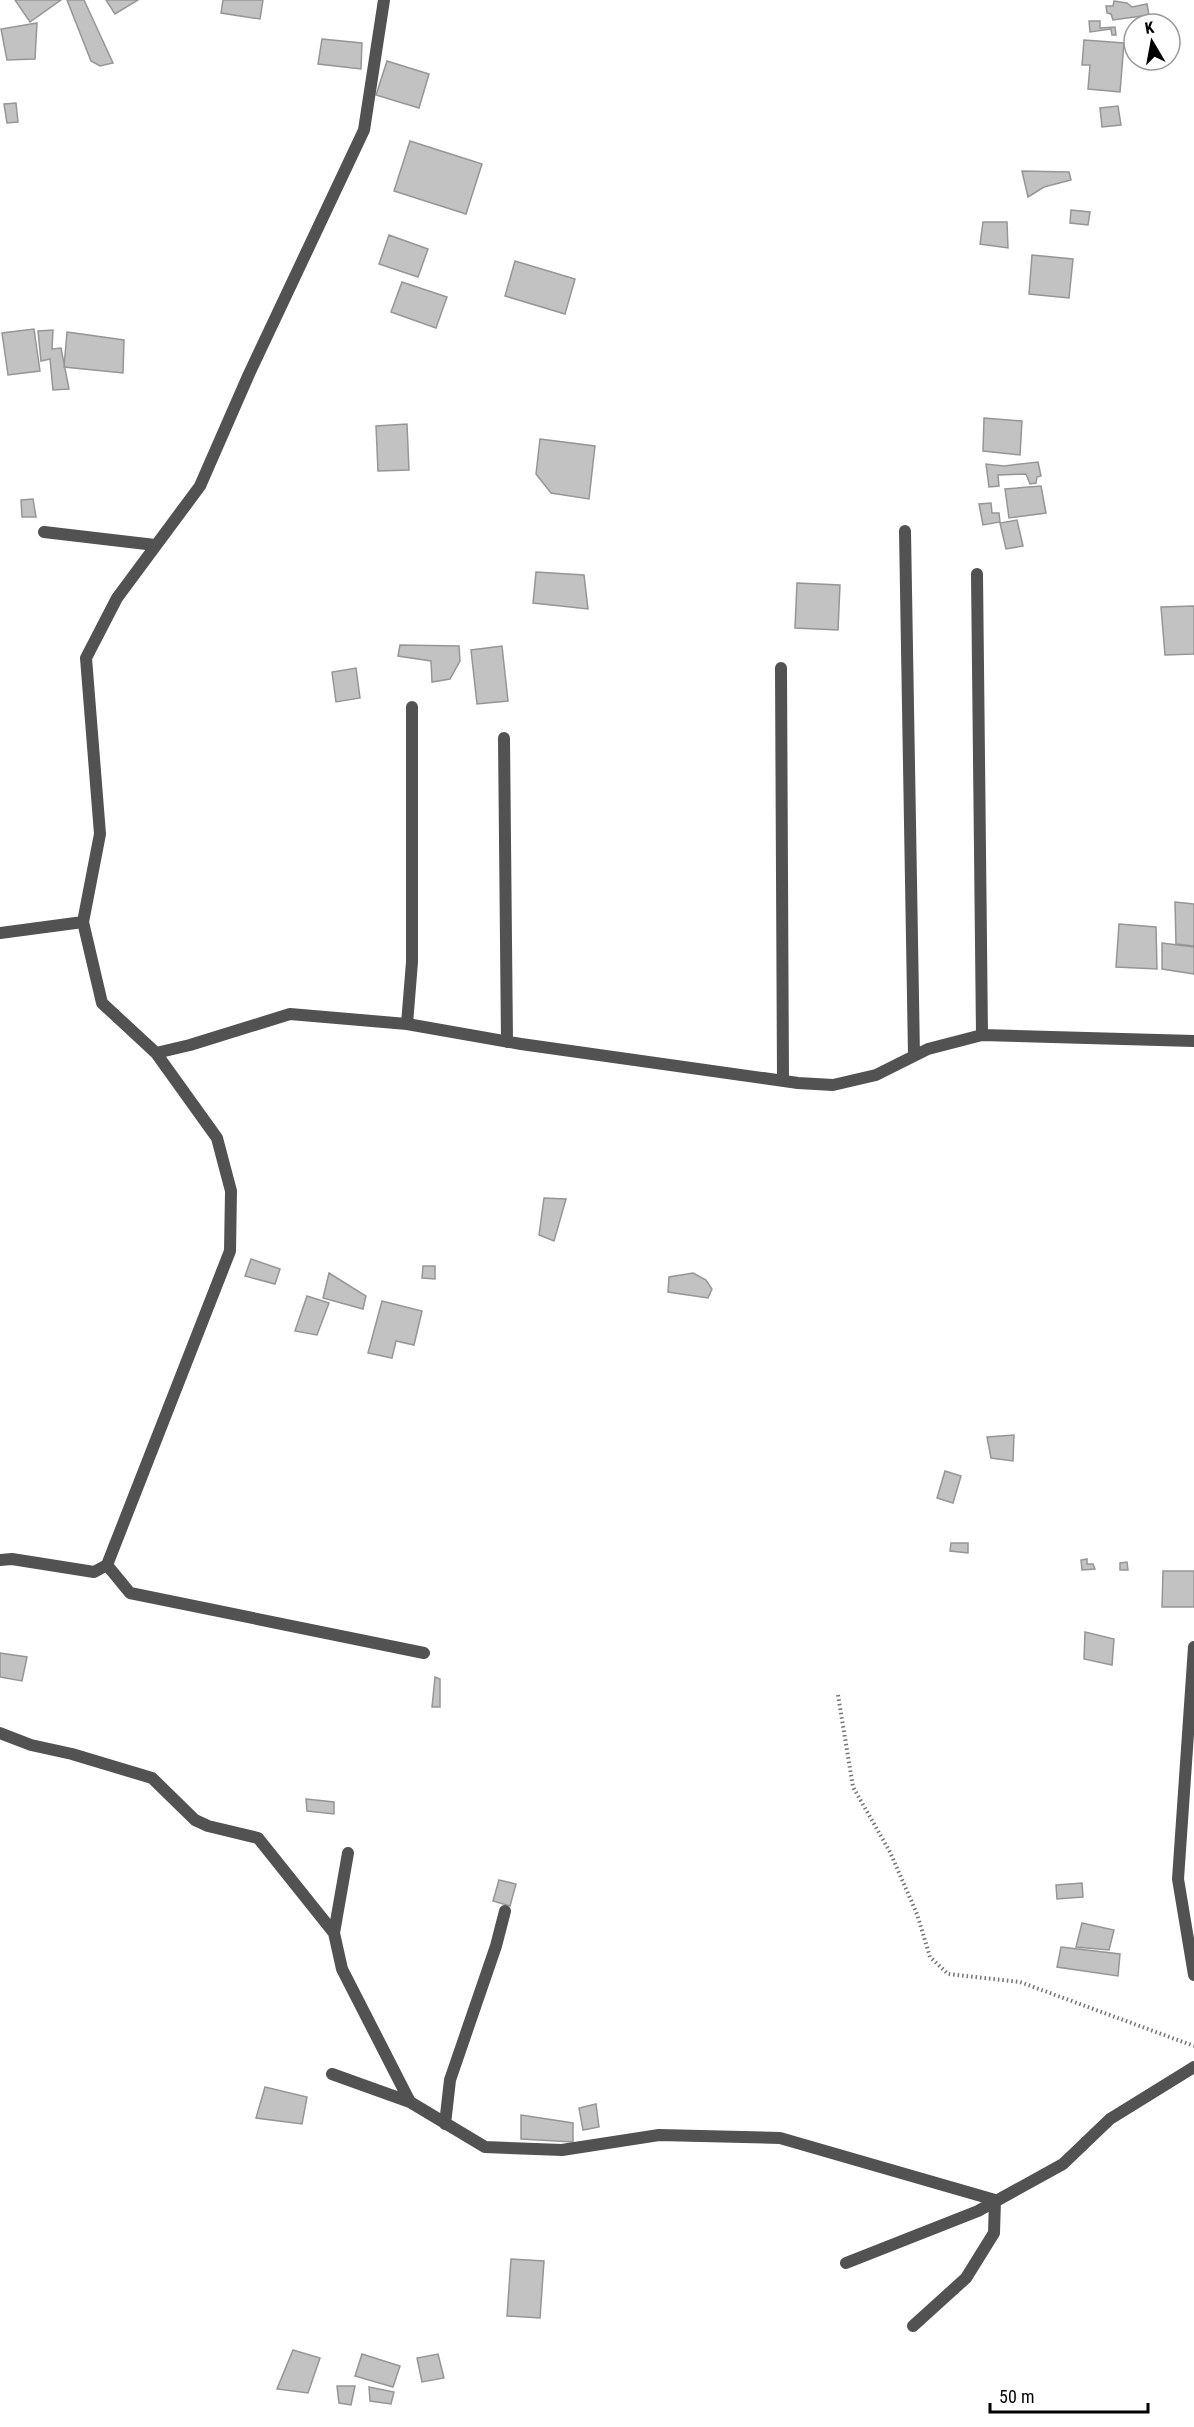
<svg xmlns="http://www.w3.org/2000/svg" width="1194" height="2427" font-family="'Roboto Condensed',sans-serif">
  <rect width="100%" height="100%" fill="#fff"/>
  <path fill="#c2c2c2" stroke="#969696" stroke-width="1.5" d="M15,0H61L30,22Z
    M67,0H84L113,63L100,66L91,61Z
    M106,0H138L115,14Z
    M223,0H263L260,19L221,13Z
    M1114,1L1127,3L1132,7L1147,4L1149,15L1113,20L1111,14L1107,13L1106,6H1113Z
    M1089,21H1100V28L1115,27L1116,35H1112L1111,29L1090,32Z
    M37,23L35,59L7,60L1,29Z
    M322,39L362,43L361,69L318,64Z
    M1084,40L1124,43L1120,92L1088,89L1090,65H1082Z
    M387,61L429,74L419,108L376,95Z
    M16,103L18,122L7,123L4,104Z
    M1118,106L1121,125L1102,127L1100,108Z
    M410,141L482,164L466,214L394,191Z
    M1022,171L1069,172L1071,180L1044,187L1028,197Z
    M1071,210L1090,212L1088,225L1070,223Z
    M983,222H1007L1008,248L980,244Z
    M389,235L428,249L418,277L379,264Z
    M1032,255L1073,259L1069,298L1029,294Z
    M515,261L575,279L565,314L505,296Z
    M402,282L447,297L436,328L391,312Z
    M34,329L40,371L8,375L2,333Z
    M53,330L52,349L61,348L69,389L53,390L50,359L41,361L38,331Z
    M67,332L124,340L123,373L64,367Z
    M984,418L1022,421L1020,455L983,451Z
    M407,424L409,470L378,471L376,426Z
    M540,439L595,446L589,499L551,493L536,474Z
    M1038,462L1041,476L1037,477L1036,483L1030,484L1026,474L998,475L999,486L989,487L986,464L1004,466Z
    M1041,486L1046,513L1009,518L1005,489Z
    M33,499L36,517H22L21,500Z
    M991,503L992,513H999L1000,522L983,525L979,504Z
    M1017,520L1023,546L1006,549L1000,523Z
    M536,572L584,575L588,609L533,603Z
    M797,583L840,585L838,630L795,628Z
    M1194,606V654L1165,655L1161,607Z
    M400,645L459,646L460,661L450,679L432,682L431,661L398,656Z
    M502,646L508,701L477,704L471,650Z
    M356,668L360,698L336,702L332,672Z
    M1175,902L1194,904V946L1176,944Z
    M1119,924L1156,927L1157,969L1116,967Z
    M1162,943L1194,947V974L1162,969Z
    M544,1198L566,1199L554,1241L539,1235Z
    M251,1259L280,1269L275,1284L245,1276Z
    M423,1266H435V1279L422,1278Z
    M329,1273L366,1296L363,1309L323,1298Z
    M693,1273L706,1280L712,1289L708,1298L668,1292L669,1277Z
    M307,1296L329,1303L317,1335L295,1331Z
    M382,1301L422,1311L414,1345L396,1341L392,1358L368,1353Z
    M1014,1435L1013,1461L991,1458L987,1437Z
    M945,1471L961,1476L953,1503L937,1498Z
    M951,1543H968V1553L950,1551Z
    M1087,1559V1564H1093L1095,1569L1082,1570L1081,1560Z
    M1127,1562L1128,1570H1120V1563Z
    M1163,1571H1194V1607H1162Z
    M1085,1632L1114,1639L1112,1665L1084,1659Z
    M0,1653L27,1657L22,1681L0,1677Z
    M435,1677L440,1679V1707H432Z
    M306,1799L334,1802V1814L307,1811Z
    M499,1880L516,1884L510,1906L493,1901Z
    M1082,1883L1083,1897L1057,1899L1056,1885Z
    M1082,1923L1114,1930L1109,1950L1076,1947Z
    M1061,1947L1120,1954L1118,1976L1057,1967Z
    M265,2087L307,2097L302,2124L256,2118Z
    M596,2104L599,2127L583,2130L579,2108Z
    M521,2115L573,2123V2142L521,2139Z
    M511,2259L544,2261L540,2318L507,2316Z
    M293,2350L320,2358L308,2393L277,2389Z
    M362,2354L400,2366L393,2387L355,2376Z
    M438,2354L444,2378L422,2382L417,2358Z
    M337,2386H355L351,2405L339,2403Z
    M369,2387L394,2392L391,2404L370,2401Z"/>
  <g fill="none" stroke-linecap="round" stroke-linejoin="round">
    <path stroke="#747474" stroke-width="4" stroke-dasharray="1.5 3" stroke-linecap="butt" d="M838,1695L853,1787L890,1852L917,1914L930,1957L948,1974L1020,1982L1194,2046"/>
    <path stroke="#525252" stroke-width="12" d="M905,531L914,1056
      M44,532L155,545
      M977,574L982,1035
      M781,668L783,1081
      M504,738L507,1042
      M0,933L83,922
      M407,1024L412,962V707
      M156,1053L190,1045L290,1014L407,1024L521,1044L798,1083L833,1085L876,1075L928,1049L982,1035L1194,1041
      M0,1560L12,1559L94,1572L107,1565L230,1251L231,1191L217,1138L156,1053L102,1003L83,922L100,834L86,658L117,598L200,486L249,374L364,130L384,0
      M107,1565L130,1593L424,1653
      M1194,1647L1178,1879L1194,1975
      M0,1733L31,1745L72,1754L152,1778L195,1820L208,1826L258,1838L334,1933L342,1969L410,2102
      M334,1933L348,1853
      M332,2074L410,2102L485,2147L562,2150L659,2135L780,2138L995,2200L994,2233L966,2278L913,2326
      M445,2124L450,2080L496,1946L505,1911
      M846,2263L978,2211L1063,2164L1110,2119L1194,2067"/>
  </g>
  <g transform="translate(1152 42) rotate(350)"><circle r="28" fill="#ffffff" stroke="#999999" stroke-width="1.5"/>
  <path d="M0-4.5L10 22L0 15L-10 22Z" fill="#000000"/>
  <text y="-9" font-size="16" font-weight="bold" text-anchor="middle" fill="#000000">K</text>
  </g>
  <path d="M990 2403v9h158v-9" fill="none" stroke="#000000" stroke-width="3"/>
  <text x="999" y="2403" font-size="18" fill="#000000" stroke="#ffffff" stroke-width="4.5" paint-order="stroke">50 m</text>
</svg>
